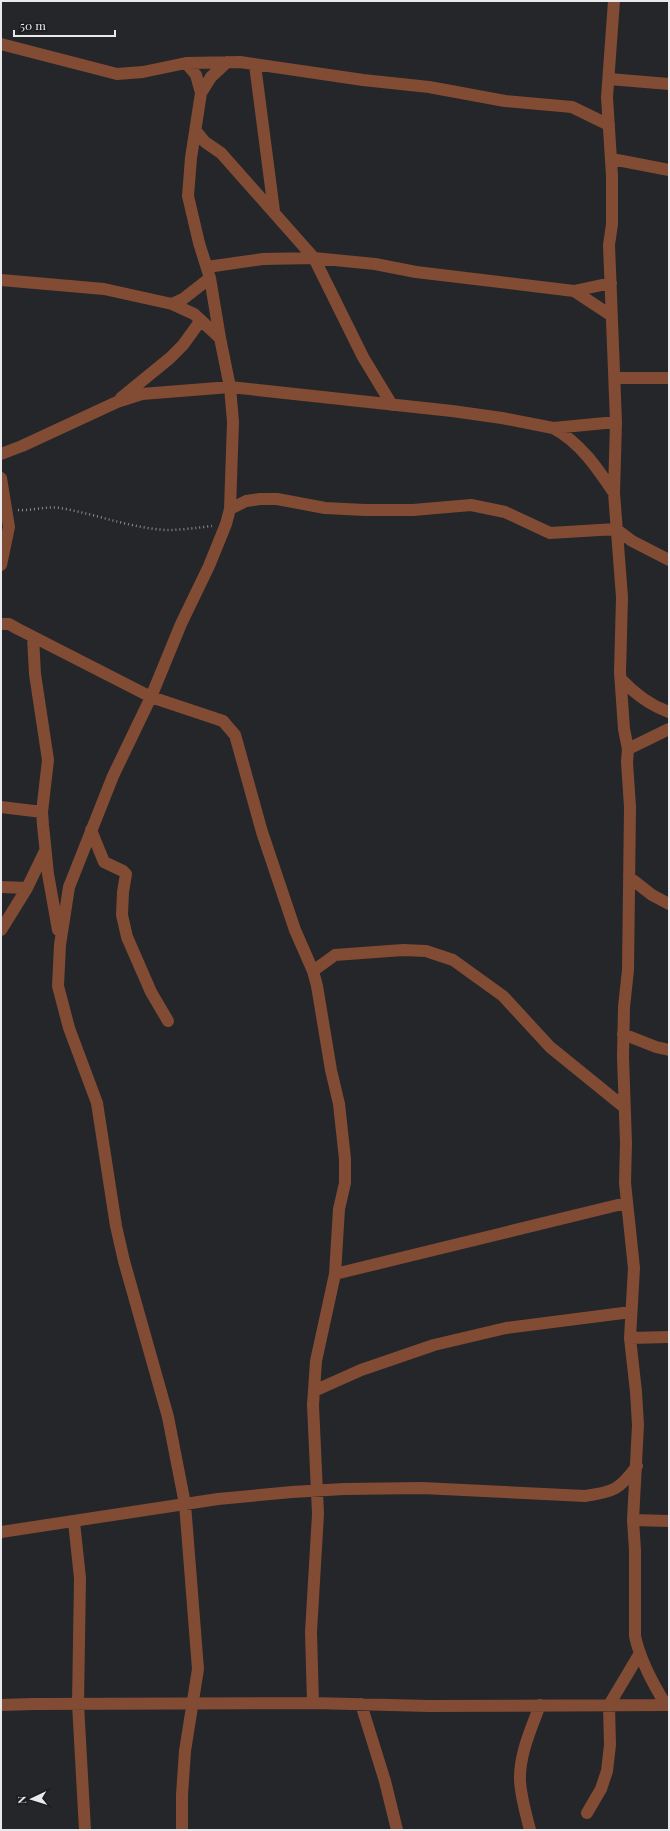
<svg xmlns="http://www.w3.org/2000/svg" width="670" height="1831" font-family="'Playfair Display',serif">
  <rect width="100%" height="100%" fill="#242629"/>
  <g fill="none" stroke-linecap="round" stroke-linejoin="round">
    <path stroke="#8d8f92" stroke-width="2.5" stroke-dasharray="1 3" stroke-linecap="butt" d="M18,510C32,511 45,506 60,508C96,514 130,528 166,530C181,530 196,528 212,526"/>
    <path stroke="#824b34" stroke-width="12" d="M614,1L607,97L612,176V224L609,245L616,422L614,493L622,597L620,672L624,729L628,749L627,762L630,807L628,970L624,1007L623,1057L626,1143L625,1183L634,1268L630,1338L636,1392L638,1425L633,1520L635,1550V1636C640,1660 653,1684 666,1705
      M1,44L117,74L143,72L186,63L240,62L363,80L429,87L505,101L572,107L609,125
      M255,65L274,211
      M609,79L669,84
      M201,93L211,77L227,62
      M196,131L205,142L221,153L314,258L363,357L392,405
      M612,159L669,170
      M207,267L263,259L314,258L375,264L416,272L574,291L612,316
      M1,280L104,289L172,304L194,314L220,338
      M574,291L611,283
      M172,304L183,299L210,278
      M615,378H669
      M121,398L170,358L183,345L201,320
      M553,428C580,442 598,469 614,493
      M1,454L22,446L117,402L142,394L230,387L452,411L502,418L553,428L616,422
      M1,478L9,527L1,565
      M230,509L246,501L260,499H277L325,508L365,510H413L471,505L505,512L550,533L616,529L632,541L669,560
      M1,624H9L18,629L151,697L223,721L235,735L239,749L262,832L295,930L313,971L317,986L331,1070L339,1104L345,1159V1183L339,1209L335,1274L316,1361L313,1405L318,1514L311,1632L313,1703
      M33,637L35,674L48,760L42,812L43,825L48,874L58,930
      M621,679C635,694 649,705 669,712
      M628,749L669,729
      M1,807L42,812
      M91,830L104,862L123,871L126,874L123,892L122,915L127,937L151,992L168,1021
      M629,877L652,895L669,904
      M1,887L27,888
      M1,930L27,888L45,851
      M313,971L335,955L403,950L426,951L453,960L503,996L550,1047L624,1107
      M623,1034L656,1047L669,1050
      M335,1274L626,1203
      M630,1338L669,1337
      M314,1391L361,1370L434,1345L506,1328L631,1312
      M633,1520L669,1521
      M74,1522L80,1578L78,1704L85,1830
      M1,1532L218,1499L292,1492L344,1489L422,1488L585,1496C614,1492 620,1489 637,1466
      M361,1704L385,1781L397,1830
      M1,1705L33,1704L313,1703L429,1706L669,1705
      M587,1813L601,1789L607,1771L610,1745L609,1705L640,1653
      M182,1830V1795L185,1751L198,1669L185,1504L168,1417L124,1261L116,1226L97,1103L69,1028L58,986L60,945L69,887L113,776L151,697L181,624L209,566L226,524L230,509L233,422L230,387L220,338L210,278L199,243L188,196L191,158L201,93L196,75L186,63
      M530,1830C526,1814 521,1798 520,1781C519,1755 531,1729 540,1705"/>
  </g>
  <rect width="670" height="1831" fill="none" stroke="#e8e9ec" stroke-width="4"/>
  <g transform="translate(32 1799) rotate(266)" stroke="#1b1c20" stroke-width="3" paint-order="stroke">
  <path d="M0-3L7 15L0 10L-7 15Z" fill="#e8e9ec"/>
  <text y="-6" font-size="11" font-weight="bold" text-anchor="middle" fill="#e8e9ec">N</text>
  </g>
  <path d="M14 30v6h101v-6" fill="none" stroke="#e8e9ec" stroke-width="2"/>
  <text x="20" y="30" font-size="12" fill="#e8e9ec" stroke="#1b1c20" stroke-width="3" paint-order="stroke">50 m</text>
</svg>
